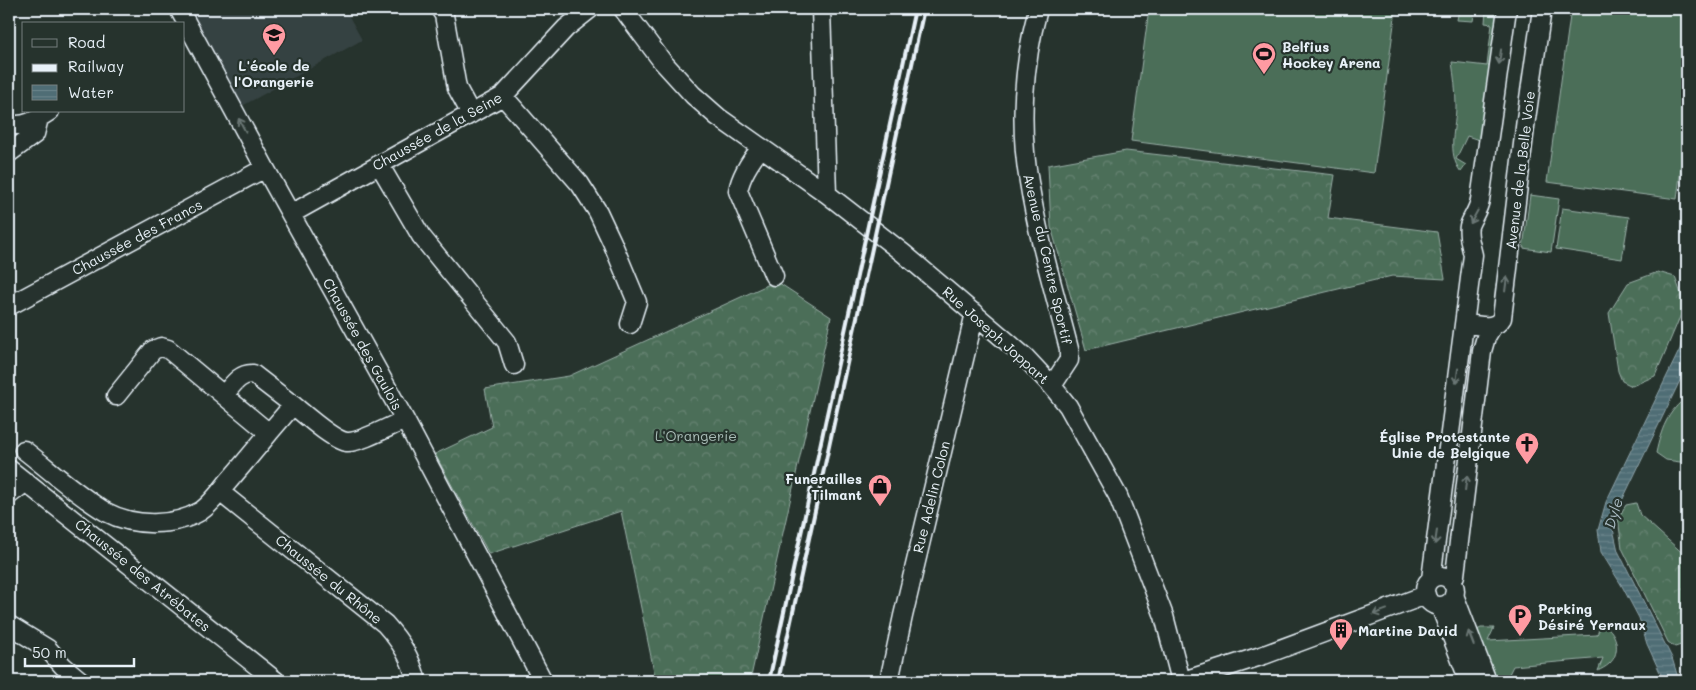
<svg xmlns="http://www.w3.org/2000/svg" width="1696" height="690" font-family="Mali,sans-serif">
  <defs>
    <pattern id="forest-crowns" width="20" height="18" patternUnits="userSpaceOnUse" patternTransform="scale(1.25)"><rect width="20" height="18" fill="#4c6e59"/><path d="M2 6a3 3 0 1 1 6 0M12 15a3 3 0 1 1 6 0" fill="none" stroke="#668372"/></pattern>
    <pattern id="water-rules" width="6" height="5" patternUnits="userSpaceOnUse" patternTransform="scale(1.25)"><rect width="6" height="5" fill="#4f6d75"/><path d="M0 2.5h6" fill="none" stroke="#688289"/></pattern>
  </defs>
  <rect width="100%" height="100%" fill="#26332d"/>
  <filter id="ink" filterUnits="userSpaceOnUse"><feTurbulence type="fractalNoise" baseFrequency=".02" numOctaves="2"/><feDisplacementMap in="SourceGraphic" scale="10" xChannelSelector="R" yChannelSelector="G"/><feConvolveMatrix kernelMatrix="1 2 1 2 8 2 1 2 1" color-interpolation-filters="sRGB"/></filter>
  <g filter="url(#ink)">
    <path fill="#364242" d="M190,9H345L362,40L242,106Z"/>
    <path fill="#4c6e59" stroke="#9ab0a8" d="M1149,9H1396L1374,173L1131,141Z
      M1459,9H1475L1473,21L1457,20Z
      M1486,9H1500L1482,141L1467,136L1456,159L1466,165L1461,172C1446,153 1456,127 1456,106C1456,91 1454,76 1452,62L1487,66L1492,24L1485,23Z
      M1571,9H1687V121L1677,199L1547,182Z
      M1530,195L1559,199L1551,252L1523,248Z
      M1562,208L1629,217L1622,259L1556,249Z
      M1687,397V463L1666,460L1656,453C1661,430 1667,412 1687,397Z
      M1601,624C1617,629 1622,653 1609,664C1606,667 1601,669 1598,671L1603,658L1513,666L1507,678C1501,681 1497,680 1491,676L1476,635L1477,630L1481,628H1494L1488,641L1597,635Z"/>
    <path fill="url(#forest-crowns)" stroke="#9ab0a8" d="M1126,151L1335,175L1328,218L1437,232L1445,279L1392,276L1086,350L1051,227L1048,165Z
      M1658,272L1675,277L1685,305L1655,376L1632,386L1622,381L1618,371L1609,313L1628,283Z
      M776,281L831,317L750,681H656L621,511L489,554L435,454L492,427L485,389L569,376Z
      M1636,503L1640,515L1687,557V643L1675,647L1668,642L1622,548L1618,518L1626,505Z"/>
    <path fill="url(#water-rules)" stroke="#8ca2a9" d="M1687,311V366L1618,509L1613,529L1618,551L1672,658L1679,681H1664L1647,644L1639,618L1622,586L1601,552L1598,530L1606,502L1680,349Z"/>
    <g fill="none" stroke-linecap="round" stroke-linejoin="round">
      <g stroke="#e8f1f8" stroke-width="21">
        <path id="minor" d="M179,9L265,168L405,420L543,681
          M440,9L444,15L457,88L471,114
          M623,9L662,61L693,95L718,117L827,194L903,253L1025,357L1052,386L1068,406L1118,496L1164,616L1181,681
          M821,9L827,194
          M1038,9C1023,64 1019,126 1029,182C1038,238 1055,294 1069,349V360L1052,386
          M503,96L580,184L598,212L612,242L637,302L630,324
          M9,124C24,128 38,119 50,111
          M761,148C751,160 741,175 738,191L774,276
          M9,153L35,134L39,118
          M379,164L421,236L507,342L514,365
          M291,214L503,96L566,28L590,9
          M9,306L265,168
          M1464,324C1478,324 1494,332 1502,318L1526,119L1542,9
          M116,396L153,350L161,347L168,349L269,433L293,405L253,374C239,373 232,386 224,395
          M293,405C304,414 334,441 347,442C360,443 392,425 405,420
          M24,450C50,470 77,495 106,512C134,527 174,527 201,511C211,504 220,492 227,483C241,467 255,450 269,433
          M9,469L276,681
          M220,492L385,624C402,643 410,657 417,681
          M9,495L26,482
          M1425 591a15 15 0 1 1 30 0a15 15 0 1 1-30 0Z
          M1431,579L1473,255C1471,246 1467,235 1469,226C1472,217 1478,211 1480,200L1507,9
          M1452,583L1455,575L1482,351L1486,337L1492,327
          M1454,595L1487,681
          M1440,606L1469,681
          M9,625L48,649L63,666L81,681
          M889,681L903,616L975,313
          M1183,681L1264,655L1426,595"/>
      </g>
      <use href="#minor" stroke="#26332d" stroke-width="18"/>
      <path stroke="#e8f1f8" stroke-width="4" d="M769,681L915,9
        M778,681L924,9"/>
    </g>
    <defs><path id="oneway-shaft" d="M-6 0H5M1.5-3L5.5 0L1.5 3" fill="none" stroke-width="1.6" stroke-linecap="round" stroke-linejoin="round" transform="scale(1.25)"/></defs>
    <g stroke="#6a7674">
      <use href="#oneway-shaft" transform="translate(1500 57) rotate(98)"/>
      <use href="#oneway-shaft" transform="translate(242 125) rotate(-118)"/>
      <use href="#oneway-shaft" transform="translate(1474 217) rotate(119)"/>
      <use href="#oneway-shaft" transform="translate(1506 284) rotate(-83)"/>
      <use href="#oneway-shaft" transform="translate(1457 376) rotate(98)"/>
      <use href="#oneway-shaft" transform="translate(1466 483) rotate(-83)"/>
      <use href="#oneway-shaft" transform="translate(1436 537) rotate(98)"/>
      <use href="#oneway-shaft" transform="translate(1380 612) rotate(160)"/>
      <use href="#oneway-shaft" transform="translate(1471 638) rotate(-111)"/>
    </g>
  </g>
  <defs>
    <g id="school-pin" transform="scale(1.25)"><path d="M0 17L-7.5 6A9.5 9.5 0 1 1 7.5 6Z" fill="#ff9aa2" stroke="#26332d"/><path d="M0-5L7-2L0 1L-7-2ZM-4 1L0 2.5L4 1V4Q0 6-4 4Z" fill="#111"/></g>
    <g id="stadium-pin" transform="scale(1.25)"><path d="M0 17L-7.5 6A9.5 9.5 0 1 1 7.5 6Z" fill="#ff9aa2" stroke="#26332d"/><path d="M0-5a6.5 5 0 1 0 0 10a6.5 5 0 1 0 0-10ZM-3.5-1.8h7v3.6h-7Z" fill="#111"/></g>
    <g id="church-pin" transform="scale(1.25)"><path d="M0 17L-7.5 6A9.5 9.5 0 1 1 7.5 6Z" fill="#ff9aa2" stroke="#26332d"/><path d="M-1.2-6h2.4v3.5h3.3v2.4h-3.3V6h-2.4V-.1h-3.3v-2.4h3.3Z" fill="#111"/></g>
    <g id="shop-pin" transform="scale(1.25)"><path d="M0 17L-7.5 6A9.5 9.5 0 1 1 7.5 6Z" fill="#ff9aa2" stroke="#26332d"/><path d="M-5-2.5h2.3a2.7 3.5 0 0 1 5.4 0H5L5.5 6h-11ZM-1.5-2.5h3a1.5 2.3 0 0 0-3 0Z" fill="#111"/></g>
    <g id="parking-pin" transform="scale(1.25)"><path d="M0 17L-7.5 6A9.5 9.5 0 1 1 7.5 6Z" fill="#ff9aa2" stroke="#26332d"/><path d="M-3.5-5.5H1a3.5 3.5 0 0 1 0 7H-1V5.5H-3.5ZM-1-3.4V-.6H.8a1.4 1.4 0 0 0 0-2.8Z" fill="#111"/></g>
    <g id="building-pin" transform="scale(1.25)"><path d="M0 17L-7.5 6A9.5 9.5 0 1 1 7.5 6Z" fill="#ff9aa2" stroke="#26332d"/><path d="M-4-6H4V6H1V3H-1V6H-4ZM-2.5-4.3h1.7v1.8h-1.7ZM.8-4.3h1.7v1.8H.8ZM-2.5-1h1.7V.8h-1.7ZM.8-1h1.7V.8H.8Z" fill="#111"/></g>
  </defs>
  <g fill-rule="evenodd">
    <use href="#school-pin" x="274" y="35"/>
    <use href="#stadium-pin" x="1264" y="54"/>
    <use href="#church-pin" x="1527" y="444"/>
    <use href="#shop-pin" x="880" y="486"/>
    <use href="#parking-pin" x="1520" y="616"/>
    <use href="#building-pin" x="1341" y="630"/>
  </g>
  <g text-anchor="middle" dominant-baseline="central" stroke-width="4.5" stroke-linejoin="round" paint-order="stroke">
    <g font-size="14" font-weight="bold" fill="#e8f1f8" stroke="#26332d" text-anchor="start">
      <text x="1282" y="46">Belfius<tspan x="1282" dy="16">Hockey Arena</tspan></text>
      <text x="274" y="65" text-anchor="middle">L'école de<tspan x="274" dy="16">l'Orangerie</tspan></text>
      <text x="1510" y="436" text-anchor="end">Église Protestante<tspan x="1510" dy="16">Unie de Belgique</tspan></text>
      <text x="862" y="478" text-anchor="end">Funerailles<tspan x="862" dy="16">Tilmant</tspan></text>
      <text x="1538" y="608">Parking<tspan x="1538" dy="16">Désiré Yernaux</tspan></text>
      <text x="1358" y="630">Martine David</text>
    </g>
    <g font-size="14" fill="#e8f1f8" stroke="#26332d">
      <text transform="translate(437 131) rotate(-29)">Chaussée de la Seine</text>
      <text transform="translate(1520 170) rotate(-83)">Avenue de la Belle Voie</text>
      <text transform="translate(137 237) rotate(-28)">Chaussée des Francs</text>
      <text transform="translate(1048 259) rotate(77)">Avenue du Centre Sportif</text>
      <text transform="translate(996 335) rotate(42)">Rue Joseph Joppart</text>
      <text transform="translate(363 344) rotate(61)">Chaussée des Gaulois</text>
      <text transform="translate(931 497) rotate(-76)">Rue Adelin Colon</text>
      <text transform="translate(143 575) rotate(39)">Chaussée des Atrébates</text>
      <text transform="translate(329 579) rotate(39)">Chaussée du Rhône</text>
    </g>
    <g font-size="14" fill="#aabdb8" stroke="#26332d">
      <text x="696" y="435">L'Orangerie</text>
    </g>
    <g font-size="15" font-style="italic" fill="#abbcc4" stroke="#26332d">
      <text transform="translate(1613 513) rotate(-73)">Dyle</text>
    </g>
  </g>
  <rect width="1696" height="690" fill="none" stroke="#26332d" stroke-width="30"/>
  <rect x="15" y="15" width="1666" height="660" fill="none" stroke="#e8f1f8" stroke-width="2" filter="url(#ink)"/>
  <rect x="22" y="22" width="162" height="90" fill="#26332d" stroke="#747f7e"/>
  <rect x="32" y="39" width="25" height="8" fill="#26332d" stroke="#747f7e"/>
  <text x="68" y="48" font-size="15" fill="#e8f1f8">Road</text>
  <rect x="32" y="64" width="25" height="8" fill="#e8f1f8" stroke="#747f7e"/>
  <text x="68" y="72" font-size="15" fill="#e8f1f8">Railway</text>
  <rect x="32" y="85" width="25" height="15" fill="url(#water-rules)" stroke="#747f7e"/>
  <text x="68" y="98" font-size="15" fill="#e8f1f8">Water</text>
  <path d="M25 658v8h109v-8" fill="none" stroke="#e8f1f8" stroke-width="2.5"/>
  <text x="32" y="658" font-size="15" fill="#e8f1f8" stroke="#26332d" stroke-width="4" paint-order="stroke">50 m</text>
</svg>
